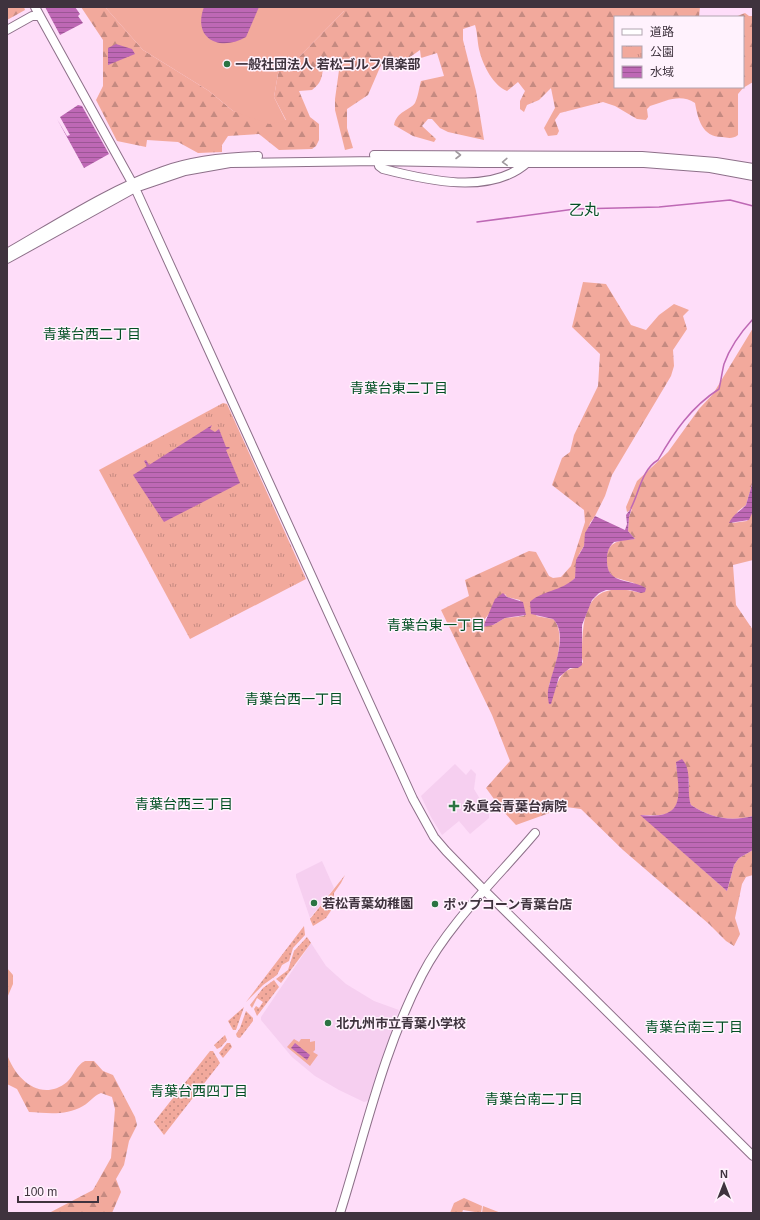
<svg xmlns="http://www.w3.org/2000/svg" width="760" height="1220" font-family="Helvetica,'Noto Sans JP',sans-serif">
  <defs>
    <pattern id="grass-dots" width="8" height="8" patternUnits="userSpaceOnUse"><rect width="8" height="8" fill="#f2a99c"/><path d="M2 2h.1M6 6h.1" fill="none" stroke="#c58a81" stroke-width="1.8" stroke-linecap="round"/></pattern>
    <pattern id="forest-firs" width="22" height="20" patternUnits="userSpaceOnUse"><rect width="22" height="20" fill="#f2a99c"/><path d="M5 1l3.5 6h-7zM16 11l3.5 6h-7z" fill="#c58a81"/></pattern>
    <pattern id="park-tufts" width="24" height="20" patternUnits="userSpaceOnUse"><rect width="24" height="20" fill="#f2a99c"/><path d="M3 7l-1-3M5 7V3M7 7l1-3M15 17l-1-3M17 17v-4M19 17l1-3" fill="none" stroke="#c58a81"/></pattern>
    <pattern id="water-rules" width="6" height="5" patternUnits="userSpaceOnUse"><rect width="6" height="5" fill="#be68b5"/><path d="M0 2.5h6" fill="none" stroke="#9c5695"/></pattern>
  </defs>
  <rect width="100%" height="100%" fill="#feddf9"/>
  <path fill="#f6cff0" d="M455,764L466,775L471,769L476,774L474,789L489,814V818L470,834L459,821L442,835L431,817L421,796Z
    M322,861L334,888L310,918L296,877V874Z
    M311,943L326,966L346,984L374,1001L399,1010L368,1101L364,1102L339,1090L315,1076L292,1057L261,1020V1017Z"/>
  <path fill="url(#grass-dots)" d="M345,875L341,883L334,893V906L326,918L313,926L310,919Z
    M304,926L305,935L293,948L289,961L282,965L277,975L263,985L246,1002Z
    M307,937L311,943L281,983L276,979L288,970L294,951Z
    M274,980L279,987L257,1016L254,1009L256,1006L259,1008L263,1002L257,998L252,1008L250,1005L263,988Z
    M244,1007L236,1030H233L228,1021Z
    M246,1011L253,1018V1021L240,1038L237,1037L236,1034L240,1028Z
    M225,1035L227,1040L221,1047L217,1049L214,1045Z
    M227,1043H230L232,1047L223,1058L219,1053Z
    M210,1051H213L220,1063L164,1135L154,1122Z"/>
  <path fill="url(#forest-firs)" fill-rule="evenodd" d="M7,7H24L25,10L7,20Z
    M81,7H105L143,50L209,91L233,111L286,120L274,97L279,68L296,60L344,11V7H700L699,17H615V87H743V17H735L745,13L749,16H753V82L743,88L738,94V135C733,139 728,138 722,137C702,137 698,119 695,103C680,93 666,101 650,106L647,109L648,117L646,120L637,119L615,106L603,102L560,113L555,120L559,131L557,135L548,136L544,128L555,108L551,88L539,100L527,105L524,112L520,109V101L525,91L518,82L507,91C493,85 484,67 480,53C477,44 478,34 475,25L463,29V40L476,91L484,140L448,132L440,128L432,119H428L422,126L436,139L434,142L413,136L394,125C397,111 409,111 415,103C418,97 419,88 421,81L444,76L437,53L421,58L420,50L403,62L381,65L368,95L347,109V128L353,148L345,150L335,110V99L340,63L334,56C318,64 326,72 319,83C317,86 314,88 312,90L299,91L310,117L319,124V140L316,146L312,149L279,150L259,134L228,136L222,145V152L198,153L178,142L147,140L146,147L117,141L96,100L103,86V40Z
    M583,282L606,284L631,325L646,330L659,315L674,304L689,310L683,316L687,329L673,350L674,366L671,376L612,475L605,496L595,516L590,523L584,546L579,554L575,578L569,584L554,591L536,616L553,619C567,632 555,670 549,685L555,689C560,676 564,668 578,668L583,662L582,658C582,613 586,578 641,593L634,583L613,577L608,570C603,546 612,540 635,539L628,531L629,517L632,509L627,512L626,507L637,481L668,452L699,409L713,394L753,328V481L746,505L738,511L732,523L747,521L753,511V560L733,565L736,605L753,630V816C730,822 711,818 691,805L688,798L689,781L684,762L676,765C680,779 685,807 666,814C658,816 649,815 641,815L727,891L734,865L739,858L753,850V875L746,877L742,884L735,918L740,934L734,946L726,941L709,924L623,850L581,809L566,807L516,825L502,810L486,788L510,761L492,715L441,610L469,596L465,580L529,551L536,552L549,576L553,578L561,577L571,566L585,522L584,510L552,485L562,458L570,452L574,435L598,386L600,354L572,327ZM505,594L507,597L520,600L524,616L505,618L493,625L484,620Z
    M7,968L13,975V984L7,998Z
    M7,1054C15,1079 41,1103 67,1082C74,1076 76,1065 85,1061H94L103,1071L113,1075L135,1117L137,1125L129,1141L124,1165L116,1179L121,1192L112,1213H49L93,1190L111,1158L115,1109L112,1097L101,1093C93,1096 90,1102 83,1106C66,1116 47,1113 29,1112L17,1089L7,1084Z
    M464,1198L482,1206L481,1213L463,1210L462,1213H450L454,1203Z
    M483,1206L501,1213H482Z"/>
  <path fill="url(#park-tufts)" d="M223,403L227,404L306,579L190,639L99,470Z"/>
  <path fill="#f2a99c" d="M105,7H344V11L296,60L279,68L274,97L286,121L269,124L233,111L209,91L143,50Z
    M294,1039L299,1042L301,1039H310V1042L315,1041V1050L313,1052L318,1055L310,1066L287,1047Z"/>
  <path fill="url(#water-rules)" d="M45,7H75L80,14L78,16L83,23L60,35Z
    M204,7H259L246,37C220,52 192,39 204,7Z
    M116,44L132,49L135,54L108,65V48Z
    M78,105L82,106L109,154L84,168L57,119L67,136L70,135L60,117Z
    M212,425L210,429L215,432L219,429L226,447H229L230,448L226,450L240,483L164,522L133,475L147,466L144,461L146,460L149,465Z
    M753,481V511L749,520L729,523C733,514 741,511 746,505Z
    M632,507L629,517L628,531L635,539L614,542C609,547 607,551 607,559C606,583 625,579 642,586L646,588L645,592L641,593L630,590H606L599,593L592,600L582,625V665L578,668H570L559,677L551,704H549C548,699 547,692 549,686C553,669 569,634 553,619L531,614L530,602C541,591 562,591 575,578L576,560L584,546L585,533L595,516L625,530L627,524L626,515Z
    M503,593L507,597L523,602L526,615L505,618L493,625L483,627L495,599Z
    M682,759C693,771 686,791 691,805C711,818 730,822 753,816V850L739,858L734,865L727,891L640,815C687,820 679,795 676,762Z
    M295,1043L310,1055L307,1060L291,1048Z"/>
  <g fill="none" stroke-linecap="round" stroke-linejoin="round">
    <path stroke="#be68b5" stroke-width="1.5" d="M477,222L575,209L659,207L730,200L753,206
      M631,508C639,493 642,469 658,460C674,432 691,407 719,389C721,381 722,372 724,364C730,347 741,332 753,319"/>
    <g stroke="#8d7089" stroke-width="10">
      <path id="tertiary" d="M35,7L41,18
        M7,30L32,16H39L41,18L135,188L413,799L434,837L446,851L485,891L753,1156
        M374,155L642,156L716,162L753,168
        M378,161L379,166L383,169C426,180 491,196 528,162
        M7,253C56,225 111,189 163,171C193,160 226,157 258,156
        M7,259L135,188L185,171L230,163L378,161L481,163H644L710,168L753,176
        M340,1213C365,1134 383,1050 422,975C448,924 498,877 535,833"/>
    </g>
    <use href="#tertiary" stroke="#fff" stroke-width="8"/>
  </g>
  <defs><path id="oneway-chevron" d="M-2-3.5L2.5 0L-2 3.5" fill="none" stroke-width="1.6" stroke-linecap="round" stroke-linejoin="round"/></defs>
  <g stroke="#9f999e">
    <use href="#oneway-chevron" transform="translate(458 155)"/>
    <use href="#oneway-chevron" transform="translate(505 162) rotate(178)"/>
  </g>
  <g fill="#2b7442" stroke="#fff2fd" stroke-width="1.5">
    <circle cx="227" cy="64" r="4"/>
    <path d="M452 800h4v4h4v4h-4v4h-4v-4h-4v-4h4z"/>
    <circle cx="314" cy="903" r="4"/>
    <circle cx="435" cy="904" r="4"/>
    <circle cx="328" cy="1023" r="4"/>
  </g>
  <g text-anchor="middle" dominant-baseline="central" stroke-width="3" stroke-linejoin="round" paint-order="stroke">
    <g font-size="13" font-weight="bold" fill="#3f333e" stroke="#fff2fd" text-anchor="start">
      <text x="235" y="64">一般社団法人 若松ゴルフ倶楽部</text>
      <text x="463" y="806">永眞会青葉台病院</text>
      <text x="322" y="903">若松青葉幼稚園</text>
      <text x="443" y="904">ポップコーン青葉台店</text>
      <text x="336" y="1023">北九州市立青葉小学校</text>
    </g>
    <g font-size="14" fill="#024f23" stroke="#fff2fd">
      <text x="92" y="334">青葉台西二丁目</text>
      <text x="399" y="388">青葉台東二丁目</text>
      <text x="436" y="625">青葉台東一丁目</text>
      <text x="294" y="699">青葉台西一丁目</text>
      <text x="184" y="804">青葉台西三丁目</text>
      <text x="694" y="1027">青葉台南三丁目</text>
      <text x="199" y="1091">青葉台西四丁目</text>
      <text x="534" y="1099">青葉台南二丁目</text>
    </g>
    <g font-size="15" fill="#024f23" stroke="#fff2fd">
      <text x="584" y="209">乙丸</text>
    </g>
  </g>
  <rect width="760" height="1220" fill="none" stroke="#3f333e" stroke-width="16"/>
  <rect x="614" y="16" width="130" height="72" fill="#fff2fd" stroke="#b2a6b1"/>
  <rect x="622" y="29" width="20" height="6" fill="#ffffff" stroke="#b2a6b1"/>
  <text x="650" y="36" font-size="12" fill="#3f333e">道路</text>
  <rect x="622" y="46" width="20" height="12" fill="url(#park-tufts)" stroke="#b2a6b1"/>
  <text x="650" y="56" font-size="12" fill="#3f333e">公園</text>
  <rect x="622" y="66" width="20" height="12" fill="url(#water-rules)" stroke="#b2a6b1"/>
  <text x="650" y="76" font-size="12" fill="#3f333e">水域</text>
  <g transform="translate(724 1184)" stroke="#fff2fd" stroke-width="3" paint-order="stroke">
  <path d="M0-3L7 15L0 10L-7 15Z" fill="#3f333e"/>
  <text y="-6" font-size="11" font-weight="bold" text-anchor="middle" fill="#3f333e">N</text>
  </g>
  <path d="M18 1196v6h80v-6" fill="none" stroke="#3f333e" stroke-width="2"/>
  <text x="24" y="1196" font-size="12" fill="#3f333e" stroke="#fff2fd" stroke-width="3" paint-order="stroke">100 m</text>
</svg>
